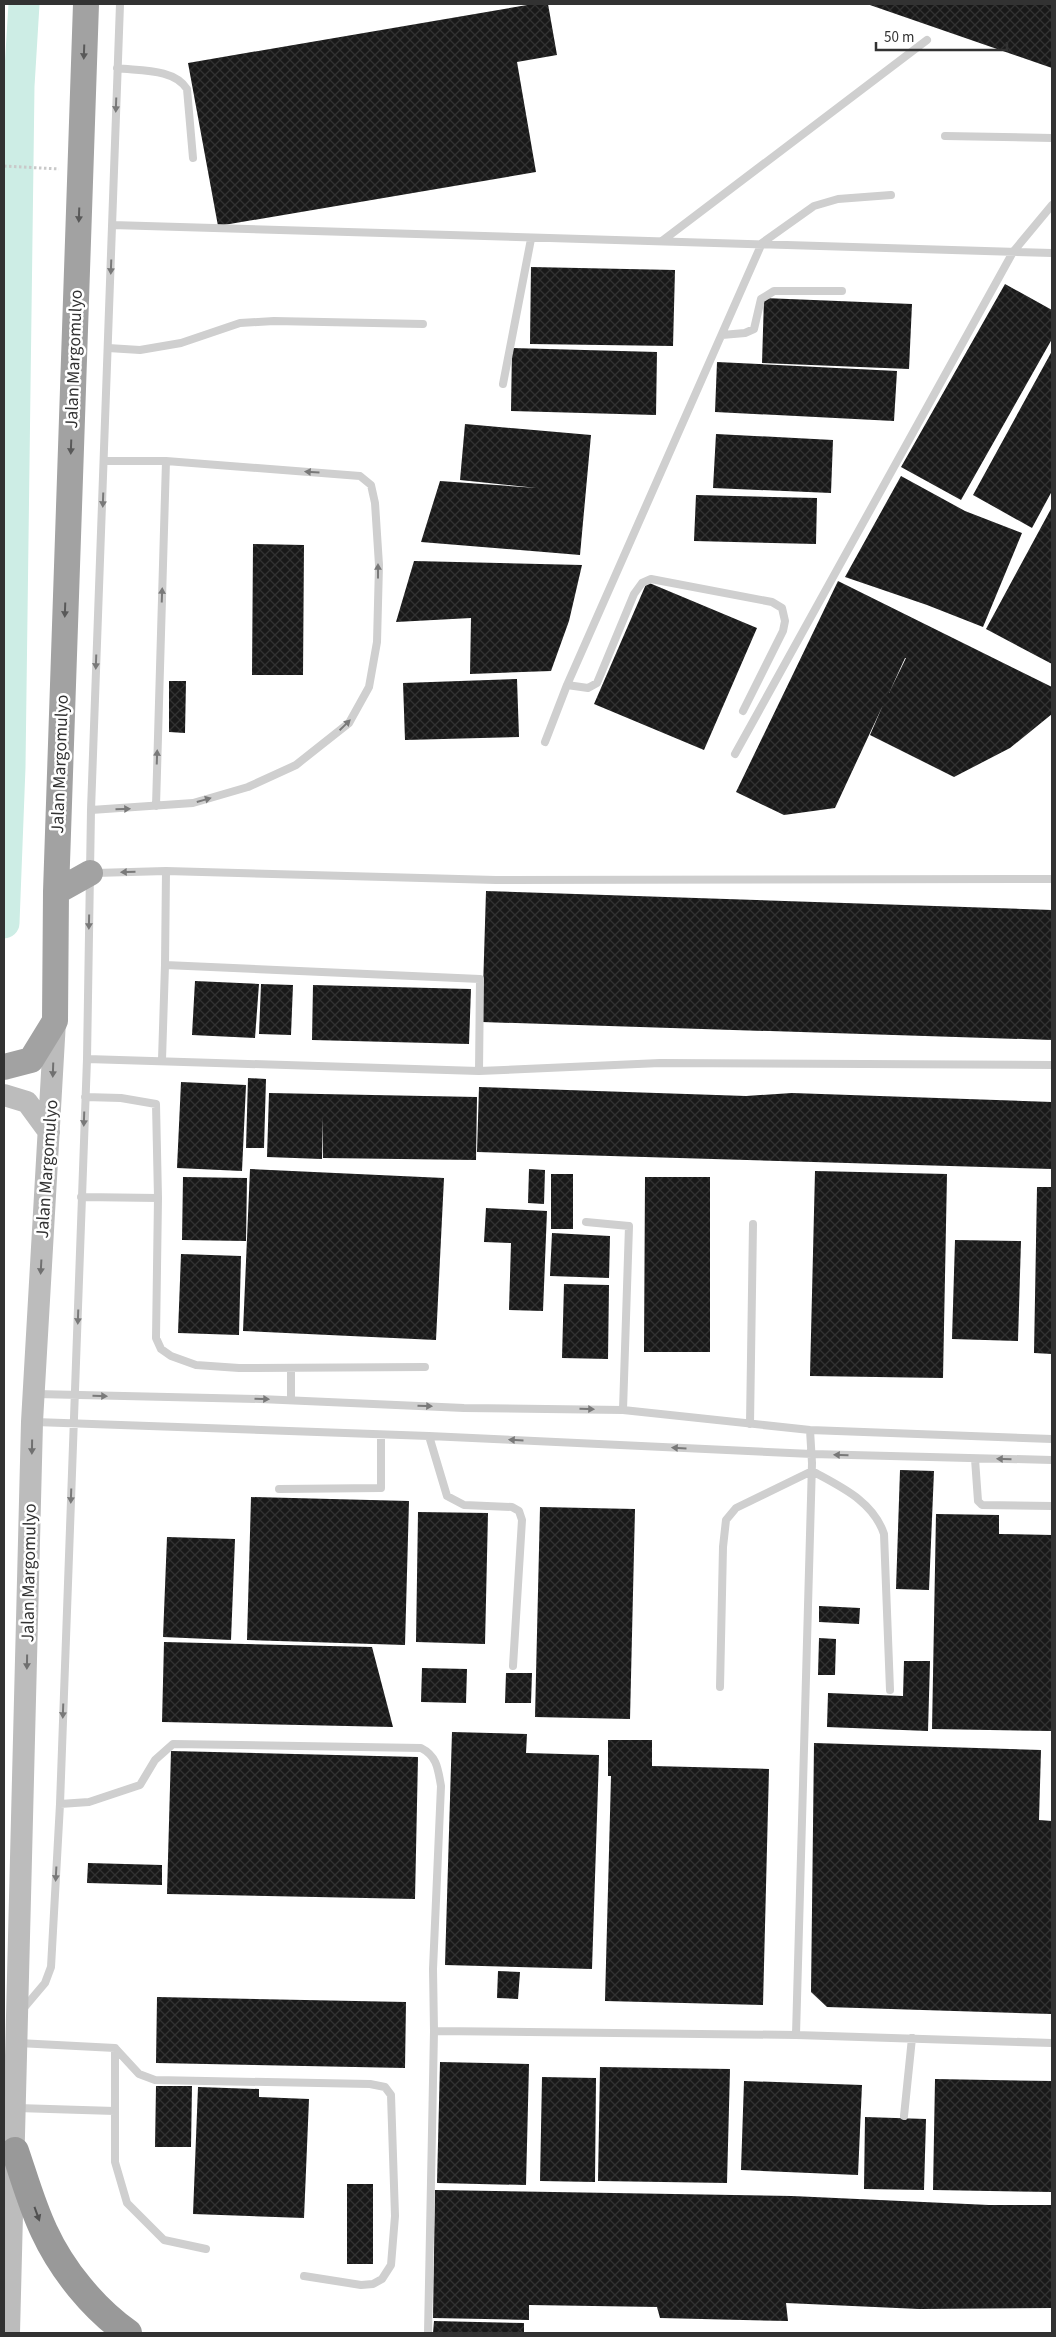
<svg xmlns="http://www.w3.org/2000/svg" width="1056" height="2337" font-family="'Source Sans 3',sans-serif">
  <defs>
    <pattern id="building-cross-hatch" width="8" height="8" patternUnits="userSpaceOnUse" patternTransform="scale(1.25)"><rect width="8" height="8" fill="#191919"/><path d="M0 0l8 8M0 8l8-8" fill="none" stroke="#323232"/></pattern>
  </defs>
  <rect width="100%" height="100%" fill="#fff"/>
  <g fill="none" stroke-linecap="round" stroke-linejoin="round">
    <path stroke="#cdede5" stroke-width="31" d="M4,923L10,767L19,86L24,4"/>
  </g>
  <path fill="url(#building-cross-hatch)" fill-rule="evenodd" d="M533,4H548L557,55L517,62L536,172L218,226L188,63Z
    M867,4H1052V68Z
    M531,267L675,270L673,346L530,344Z
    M1005,284L1052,310V339L961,500L901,467Z
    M764,298L912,304L909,369L762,363Z
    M512,348L657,352L656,415L511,411Z
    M1052,351V491L1032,528L973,495Z
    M717,362L897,371L894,421L715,412Z
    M465,424L591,435L580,555L421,542L440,481L537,488L460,480Z
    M716,434L833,440L831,493L713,488Z
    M901,476L965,511L1022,533L983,627L927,605L845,577Z
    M696,495L817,498L816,544L694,541Z
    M1052,507V664L986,629Z
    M253,544L304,545L303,675H252Z
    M414,561L582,565L569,621L551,671L470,674L471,618L396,622Z
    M838,581L1052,687V714L1010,748L954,777L870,735L883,705L835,808L784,815L736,792ZM905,658H906L889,693Z
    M647,582L757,628L704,750L594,704Z
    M517,679L519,737L405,740L403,683Z
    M169,681H186L185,733L169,732Z
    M486,891L1052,910V1040L482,1022Z
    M195,981L259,984L255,1038L192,1035Z
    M261,984L293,985L291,1035L259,1034Z
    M313,985L471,989L469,1044L312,1040Z
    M248,1078L266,1079L264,1148H246Z
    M181,1082L246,1085L242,1171L177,1168Z
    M479,1087L746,1096L792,1093L1052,1102V1169L477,1152Z
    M269,1093L477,1097L476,1160L323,1158V1117L322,1159L267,1157Z
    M250,1169L444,1178L436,1340L243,1331Z
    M529,1169L545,1170L544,1204L528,1203Z
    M815,1171L947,1174L943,1378L810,1376Z
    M551,1174H573V1229H551Z
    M183,1177L247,1178L246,1241L182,1240Z
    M645,1177H710V1352H644Z
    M1037,1187H1052V1354L1034,1353Z
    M486,1208L547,1211L543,1311L509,1310L511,1243L484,1242Z
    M552,1233L610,1236L609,1278L550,1276Z
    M955,1240L1021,1241L1018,1341L952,1339Z
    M181,1254L241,1256L239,1335L178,1333Z
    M564,1284L609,1285L608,1359L562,1358Z
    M900,1470L934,1471L929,1590L896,1589Z
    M251,1497L409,1501L405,1645L247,1640Z
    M540,1507L635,1509L630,1719L535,1717Z
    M418,1512L488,1513L485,1644L416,1642Z
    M936,1514L999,1515V1534L1052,1535V1731L932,1729Z
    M167,1537L235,1539L231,1640L163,1637Z
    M819,1606L860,1608L859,1624L819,1622Z
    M819,1638L836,1639L835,1675H818Z
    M164,1642L372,1647L393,1727L162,1722Z
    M904,1661H930L928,1731L827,1727L828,1693L903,1696Z
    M422,1668L467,1669L466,1703L421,1702Z
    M506,1673H532L531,1703H505Z
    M452,1732L527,1734L526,1753L599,1755L592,1969L445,1965Z
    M608,1740H652V1766L769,1769L763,2005L605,2001L611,1776H608Z
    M814,1743L1041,1750L1039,1820L1052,1821V2014L827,2007L811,1992Z
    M171,1751L418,1757L415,1899L167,1894Z
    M88,1863L162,1865V1885L87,1883Z
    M498,1971L520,1972L518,1999L497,1998Z
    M157,1997L406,2002L405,2068L156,2063Z
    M440,2062L529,2064L526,2185L437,2183Z
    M600,2067L730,2069L727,2183L598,2181Z
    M542,2077L596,2078L595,2182L540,2181Z
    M935,2079L1052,2081V2192L933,2190Z
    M744,2081L862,2085L858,2175L741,2170Z
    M156,2086H192L191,2147H155Z
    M198,2087L259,2089V2097L309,2099L304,2218L193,2214Z
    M865,2117L926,2119L924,2190L864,2189Z
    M347,2184H373V2264H347Z
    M435,2190L792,2196L989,2205H1052V2308L919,2309L786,2303L788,2321L660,2318L657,2307L529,2305V2320L433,2318Z
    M434,2321L524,2323V2333H433Z"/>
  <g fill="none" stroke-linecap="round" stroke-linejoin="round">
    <path stroke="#c9c9c9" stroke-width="3" stroke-dasharray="2.5 2.5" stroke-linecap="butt" d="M4,166L59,169"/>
    <path stroke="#cfcfcf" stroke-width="8" d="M117,68C139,71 174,68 187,89L193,158
      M945,136L1052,138
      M112,225L1052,253
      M662,241L927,40
      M722,335L745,333L754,329L761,299L774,291H842
      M108,348L140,350L181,343L240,323L274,321L423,324
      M503,384L531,239
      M567,685L588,688L597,683L634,594L642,583L651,579L772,602L782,608L785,621L783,631L743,711
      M545,742L567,685L762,243L814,206L838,199L891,195
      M735,754L1013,252L1052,205
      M156,806L166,461
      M91,810L193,803L248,787L296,765L349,723L369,687L377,642L379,565L375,503L371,485L360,476L166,461H104
      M166,871L165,965L480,979L479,1071
      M95,873L166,871L496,880L1052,879
      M87,1059L479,1071L660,1063L1052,1065
      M162,1060L165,965
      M85,1097L121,1098L156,1104L158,1198
      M81,1197L158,1198L156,1338L161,1349L171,1356L196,1365L239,1368L425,1367
      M586,1222L629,1226L623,1410
      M291,1368V1400
      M36,1394L260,1399L464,1408L623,1410L810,1430L1052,1439
      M35,1422L429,1436L812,1454L1052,1460
      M750,1424L753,1224
      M429,1436L447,1496L464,1505L512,1507L519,1511L522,1520L513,1666
      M975,1459L978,1501L982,1505L1052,1506
      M279,1489L381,1488V1435
      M720,1687L723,1547L726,1520L736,1508L812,1471C841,1487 873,1501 884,1534L890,1690
      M60,1804L89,1802L140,1785L155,1760L173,1744L421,1748C437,1756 438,1769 441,1786L433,1969L434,2031
      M23,2009L45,1983L51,1967L60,1804L87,1059L91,810L120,4
      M796,2035L812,1463L810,1430
      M18,2043L115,2048L139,2074L155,2080L370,2084L385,2087L391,2095L395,2216L391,2265L382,2279L373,2284L361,2285L304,2276
      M115,2048V2162L127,2203L164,2240L206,2249
      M17,2108L115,2111
      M904,2116L912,2038
      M428,2333L434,2031L796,2035L1052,2043"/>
    <path stroke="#bcbcbc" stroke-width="22" d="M4,1095L27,1102L49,1132
      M9,2333L32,1422L55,1021"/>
    <path stroke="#a2a2a2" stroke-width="26" d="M56,892L90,873
      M4,1067L31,1060L55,1021L56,892L86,4"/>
    <path stroke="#999" stroke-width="28" d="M15,2151C24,2177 32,2206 44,2231C62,2270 93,2308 128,2333"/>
  </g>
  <defs><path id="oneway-solid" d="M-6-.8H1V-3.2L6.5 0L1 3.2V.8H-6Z" transform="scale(1.25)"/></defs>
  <g fill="#595959">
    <use href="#oneway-solid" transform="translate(84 52) rotate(92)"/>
    <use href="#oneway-solid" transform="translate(79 215) rotate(92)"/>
    <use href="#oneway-solid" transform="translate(71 447) rotate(92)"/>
    <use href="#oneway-solid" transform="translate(65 610) rotate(92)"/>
  </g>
  <g fill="#797979">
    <use href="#oneway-solid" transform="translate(116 105) rotate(92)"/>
    <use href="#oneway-solid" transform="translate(111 267) rotate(92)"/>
    <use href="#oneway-solid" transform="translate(312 472) rotate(-176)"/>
    <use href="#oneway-solid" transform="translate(103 500) rotate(92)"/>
    <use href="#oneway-solid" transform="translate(378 571) rotate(-90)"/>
    <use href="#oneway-solid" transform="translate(162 595) rotate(-88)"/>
    <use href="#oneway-solid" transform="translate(96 662) rotate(92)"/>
    <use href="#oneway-solid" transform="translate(345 725) rotate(-44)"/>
    <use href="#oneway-solid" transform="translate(157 757) rotate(-88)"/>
    <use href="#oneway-solid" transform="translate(204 800) rotate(-16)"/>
    <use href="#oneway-solid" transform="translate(123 809) rotate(-2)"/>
    <use href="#oneway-solid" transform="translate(128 872) rotate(178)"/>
    <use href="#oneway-solid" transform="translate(89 922) rotate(91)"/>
    <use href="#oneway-solid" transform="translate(84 1119) rotate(92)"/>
    <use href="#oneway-solid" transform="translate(78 1317) rotate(92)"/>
    <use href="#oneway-solid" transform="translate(100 1396) rotate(1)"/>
    <use href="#oneway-solid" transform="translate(262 1399) rotate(2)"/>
    <use href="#oneway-solid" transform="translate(425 1406) rotate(2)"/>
    <use href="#oneway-solid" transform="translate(587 1409) rotate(1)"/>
    <use href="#oneway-solid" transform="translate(516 1440) rotate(-177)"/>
    <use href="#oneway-solid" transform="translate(679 1448) rotate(-177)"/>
    <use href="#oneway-solid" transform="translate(841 1455) rotate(-178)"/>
    <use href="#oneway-solid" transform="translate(1004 1459) rotate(-179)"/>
    <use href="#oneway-solid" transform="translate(71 1496) rotate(92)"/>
    <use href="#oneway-solid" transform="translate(63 1711) rotate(92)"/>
    <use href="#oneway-solid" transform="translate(56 1874) rotate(93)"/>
  </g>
  <g fill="#707070">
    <use href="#oneway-solid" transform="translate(53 1070) rotate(92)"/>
    <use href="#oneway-solid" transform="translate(41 1267) rotate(93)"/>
    <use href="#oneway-solid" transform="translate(32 1447) rotate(91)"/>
    <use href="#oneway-solid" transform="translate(27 1662) rotate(91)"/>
  </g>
  <use fill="#515151" href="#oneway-solid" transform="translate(37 2214) rotate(70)"/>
  <g text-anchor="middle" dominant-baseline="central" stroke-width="5" stroke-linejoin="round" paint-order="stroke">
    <g font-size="18" fill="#323232" stroke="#fff">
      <text transform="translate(74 359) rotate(-88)">Jalan Margomulyo</text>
      <text transform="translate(60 764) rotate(-88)">Jalan Margomulyo</text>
      <text transform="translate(47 1169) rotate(-86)">Jalan Margomulyo</text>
      <text transform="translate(29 1573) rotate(-89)">Jalan Margomulyo</text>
    </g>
  </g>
  <rect width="1056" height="2337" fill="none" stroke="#323232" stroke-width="10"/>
  <path d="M876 42v8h131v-8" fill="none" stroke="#323232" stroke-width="2.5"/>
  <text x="884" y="42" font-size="15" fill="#323232" stroke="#ffffff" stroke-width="4" paint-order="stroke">50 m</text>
</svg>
